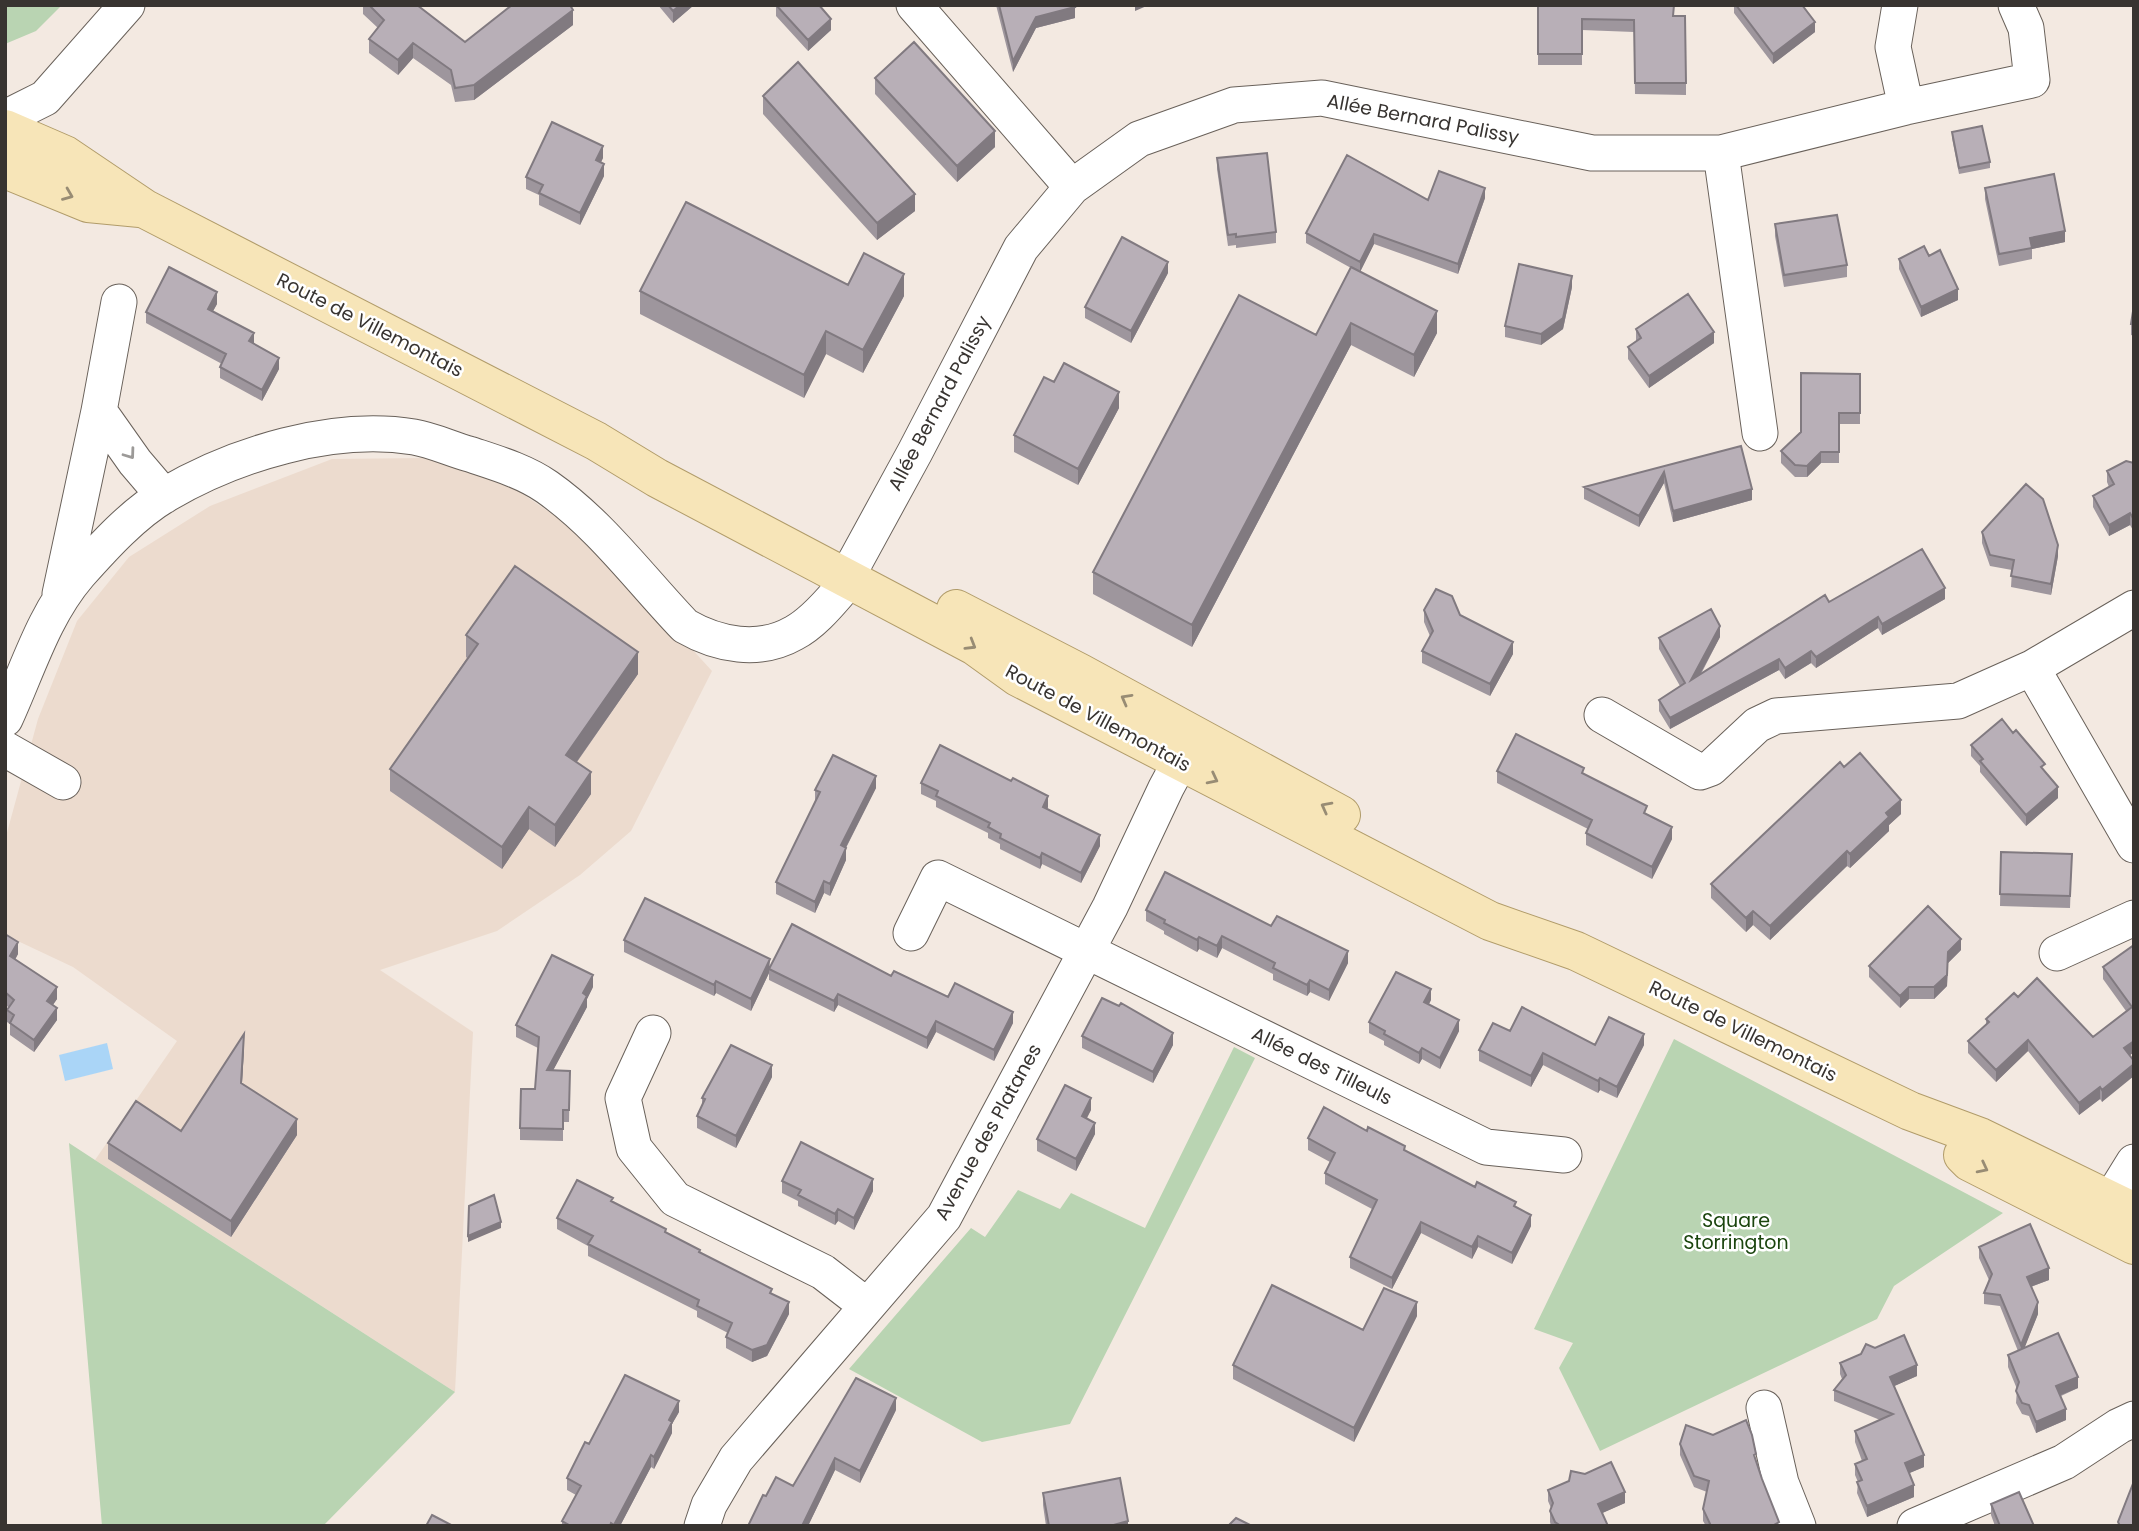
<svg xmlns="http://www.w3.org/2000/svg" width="2139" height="1531" font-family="Poppins,sans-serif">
  <rect width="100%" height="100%" fill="#f3e9e1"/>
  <path fill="#ecdbce" d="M426,458L505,482L595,543L712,671L631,831L580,875L497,931L380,970L473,1032L455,1392L95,1160L177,1041L73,967L5,935V840L38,719L77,621L129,557L210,506L332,459Z"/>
  <path fill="#b9d4b2" d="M5,5H62L36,31L5,44Z
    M1674,1039L2003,1213L1894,1286L1877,1319L1600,1451L1559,1368L1573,1343L1534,1329Z
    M1234,1047L1255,1058L1070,1424L982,1442L849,1369L971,1228L985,1237L1018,1190L1060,1209L1071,1193L1145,1228Z
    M69,1143L95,1160L455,1392L323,1526H102Z"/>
  <path fill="#aad5f7" d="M107,1043L113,1069L65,1081L59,1055Z"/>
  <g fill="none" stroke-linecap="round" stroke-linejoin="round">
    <g stroke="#69615a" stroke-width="37">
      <path id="minor" d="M914,5L1072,187
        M1900,5L1893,47L1906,107
        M5,118L45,98L127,5
        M1721,153L1760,433
        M99,411L135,462L164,496
        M60,594L99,411L119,302
        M2032,668L2134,845
        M1602,715L1700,772L1711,768L1757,725L1776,716L1958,701L2032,668L2134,608
        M5,719C28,669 43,616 79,574C104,546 133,514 165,495C235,454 332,424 414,437C432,440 451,449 469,454C496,463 524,471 547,487C601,525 640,579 685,626C718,645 759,653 794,633C811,624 826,607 838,593L915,452L1021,248L1072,187L1139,139L1234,105L1322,98L1592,153H1721L1906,107L2032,80L2026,28L2016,5
        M5,749L63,782
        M911,933L938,878L1486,1147L1564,1155
        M2057,953L2134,918
        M653,1033L623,1098L634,1148L675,1199L823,1272L867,1306
        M2095,1225L2134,1162
        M1764,1408L1781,1483L1798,1526
        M702,1526L709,1505L736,1459L944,1217L1110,907L1166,788L1194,736
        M1915,1526L2064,1462L2119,1426L2134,1419"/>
    </g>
    <g stroke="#b19c6a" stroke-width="40">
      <path id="major" d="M5,129L65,155L145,209L596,441L657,478L975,646L1018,677L1490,921L1576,951L1910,1111L1980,1137L2134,1212
        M5,169L88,203L140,208
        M956,609L1080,673L1341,815
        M1963,1155L1970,1162L2134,1245"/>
    </g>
    <use href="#minor" stroke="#fff" stroke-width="35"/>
    <use href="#major" stroke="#f7e5b8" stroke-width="38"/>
  </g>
  <path fill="#9e969d" d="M363,5H421V8L465,42L573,25L474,100L455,102L451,85L413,58L398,75L369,53V39L378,28L363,14Z
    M658,5H694L673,23Z
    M776,5L831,30L808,51L776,16Z
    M996,5H1074L1075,18L1036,28L1013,72Z
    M1538,5L1674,16L1686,83V95L1635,94L1634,32L1582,30V65H1538Z
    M1734,5H1802L1815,32L1773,64L1734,13Z
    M875,78L995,147L957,182L875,94Z
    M763,96L915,211L877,240L763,114Z
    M2132,121H2134V143L2132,132Z
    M1952,132L1990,162V168L1959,174L1952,138Z
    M603,158L601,162L604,176L580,225L539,205V195L526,189V177Z
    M1217,158L1276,232V243L1236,248V245L1228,246L1217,169Z
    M1985,188L2065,242L2032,249V259L1999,266L1985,199Z
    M1485,198L1458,274L1374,244L1360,272L1437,333L1414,377L1351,345L1192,647L1093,594V572L1316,335L1351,268L1306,243V233L1428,200Z
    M1775,224L1847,265V277L1784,287L1775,236Z
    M1929,256L1958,300L1921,317L1899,269V259Z
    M1168,273L1131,343L1085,318V307Z
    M848,285L904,296L863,373L826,354L804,398L640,314V291Z
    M1572,287L1563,329L1541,345L1505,337V326Z
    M217,304L213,311L254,344L279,369L262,401L220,378V367L222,364L146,323V312Z
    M2134,305V336L2131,335V324Z
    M1636,329L1714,343L1649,388L1628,359V347L1636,341Z
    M1860,374V424H1839V463H1821L1807,477H1795L1781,463V451Z
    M1054,382L1119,408L1078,485L1014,452V435Z
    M1741,446L1752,500L1673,522L1664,483L1639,527L1584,499V487Z
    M2134,463V532L2130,525L2109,536L2093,507V496L2109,487L2107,482V471Z
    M1982,532L2058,556L2051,595L2011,587L2012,570L1990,566L1982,543Z
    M1945,599L1882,635L1878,628L1816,668L1811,663L1785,679L1779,670L1670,729L1659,711V700L1680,686L1659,649V638L1720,637L1701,674L1829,602Z
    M1424,610L1460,615L1513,654L1490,696L1422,663V651L1430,636L1424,622Z
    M466,635L638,674L577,762L591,794L555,847L529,829L502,869L390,791V769L467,658L466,657Z
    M1971,745L2045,771L2058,798L2026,826L1980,772V766L1971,756Z
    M1844,767L1901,814L1889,825V831L1850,868L1847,866L1770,940L1753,925L1746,932L1711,898V884Z
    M1497,771L1584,774L1647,814L1672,839L1652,879L1586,845V833L1588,829L1497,783Z
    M921,783L1048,807L1047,809L1100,846L1081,883L1042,864L1040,869L1000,849V844L988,838V833L936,807V801L921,794Z
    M876,788L846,848V860L830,896L824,893L815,913L776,894V882L815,802V790Z
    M2001,852L2072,854L2070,908L2000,906Z
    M1146,910L1271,926L1348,963L1329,1001L1310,992L1307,996L1273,980V974L1222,948L1217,958L1199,949L1197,952L1164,934V931L1146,921Z
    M5,934L18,954L15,960L57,999L53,1005L57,1020L34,1052L10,1035V1024L7,1022V1010L9,1008L5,1004Z
    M624,940L770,966L891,976L1013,1023L994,1061L936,1032L927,1049L838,1005L834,1012L769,980V973L751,1011L716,993L714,996L624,952Z
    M2134,945V1052L2130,1055L2102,1102L2100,1099L2079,1115L2028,1051L1996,1082L1968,1053V1041L1986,1024V1019L2093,1037L2126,1011L2103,979V967Z
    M1961,950L1948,963L1947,986L1934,999H1909L1900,1008L1869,977V966Z
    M593,987L587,999V1007L553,1070L570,1071L569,1122H563V1141L520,1140V1128L535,1089L538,1048L516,1037V1025Z
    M1431,1000L1429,1004L1459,1031L1440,1069L1422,1059L1419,1064L1384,1045V1041L1369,1033V1022Z
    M1510,1031L1595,1045H1644L1617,1098L1600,1090L1598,1093L1543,1065L1531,1087L1479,1061V1050Z
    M1082,1036L1173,1045L1153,1083L1082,1048Z
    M244,1049L242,1083L297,1135L231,1237L108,1159V1143L181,1131Z
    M772,1077L736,1148L697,1128V1116L702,1105V1098Z
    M1091,1110L1086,1118L1095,1134L1076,1171L1037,1151V1139Z
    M1367,1131L1516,1208L1531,1226L1512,1264L1478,1247L1472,1259L1421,1233L1392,1289L1350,1268V1257L1372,1209L1325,1184V1173L1330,1162L1308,1150V1138Z
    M782,1181L873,1191L854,1230L838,1221L835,1225L798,1206V1201L782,1193Z
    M613,1202L772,1294L789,1314L767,1356L752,1362L726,1348V1337L728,1333L697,1317V1311L588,1256V1246L557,1229V1218Z
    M1979,1247L2049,1280L2031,1287L2038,1314L2024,1348L2078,1388L2061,1396L2066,1420L2036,1433L2029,1416L2022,1414L2016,1403L2017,1389L2008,1367V1355L2018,1351L2000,1306L1984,1304V1293L1989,1280L1979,1258Z
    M1417,1316L1354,1442L1233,1379V1365Z
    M1840,1363L1917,1376L1894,1386L1924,1467L1909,1473L1914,1497L1867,1517L1857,1493L1858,1482L1855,1475V1464L1862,1461L1855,1442V1431L1880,1420L1834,1401V1390L1842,1379L1840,1374Z
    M896,1410L860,1483L835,1470L808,1526H748L766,1496L793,1486Z
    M679,1412L672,1424V1433L654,1469L651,1467L620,1526H562V1521L576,1495L567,1490V1478L589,1444Z
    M1680,1444L1756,1461L1779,1526H1706L1703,1521V1509L1707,1492L1694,1487L1680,1455Z
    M1548,1490L1625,1503L1602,1513L1608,1526H1551L1550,1522V1511L1551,1508L1548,1501Z
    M1043,1493L1128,1526H1046L1043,1505Z
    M1991,1504L2034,1526H1995L1991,1515Z"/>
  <path fill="#817a80" d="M680,5H694L673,23V11Z
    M1135,5H1149L1135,11Z
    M1075,7V18L1036,28L1013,72V61L1036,17Z
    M573,10V25L474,100V85Z
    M831,19V30L808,51V40Z
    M1815,22V32L1773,64V54Z
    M413,43V58L398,75V60Z
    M995,131V147L957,182V166Z
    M603,146V158L596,172V160Z
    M604,164V176L580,225V213Z
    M1485,188V198L1458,274V264Z
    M915,194V211L877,240V223Z
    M2065,231V242L2032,249L2030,238Z
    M1374,234V244L1360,272V262Z
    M1168,262V273L1131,343V331Z
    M904,274V296L863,373V350Z
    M1572,276V287L1563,329L1541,345V334Z
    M1958,289V300L1921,317V307Z
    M217,292V304L208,320V309Z
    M1437,311V333L1414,377V355Z
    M1351,323V345L1192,647V625Z
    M826,331V354L804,398V375Z
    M1714,332V343L1649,388V376Z
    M254,333V344L249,341Z
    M279,358V369L262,401V390Z
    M1119,392V408L1078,485V469Z
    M1821,452V463L1807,477V466Z
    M1664,472V483L1639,527V516Z
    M1752,489V500L1673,522V511Z
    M2130,513V525L2109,536V525Z
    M2058,545V556L2051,595V584Z
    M1945,588V599L1882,635V624Z
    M1878,617V628L1816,668V657Z
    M1720,626V637L1691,691V680Z
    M1513,642V654L1490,696V684Z
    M1811,651V663L1785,679V668Z
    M638,652V674L566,777V755Z
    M1779,659V670L1670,729V718Z
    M591,772V794L555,847V825Z
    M876,776V788L841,857V845Z
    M2058,787V798L2026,826V815Z
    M1048,796V807L1043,818V807Z
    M1901,800V814L1889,825V831L1850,868V854L1886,813Z
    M529,807V829L502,869V847Z
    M1672,827V839L1652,879V867Z
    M1100,835V846L1081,883V873Z
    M846,848V860L830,896V884Z
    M1847,851V866L1770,940V926Z
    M1042,853V864L1040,869V858Z
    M824,881V893L815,913V902Z
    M1753,911V925L1746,932V918Z
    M1222,936V948L1217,958V946Z
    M1199,937V949L1197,952V940Z
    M1961,939V950L1948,963L1947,986L1934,999V987L1948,952Z
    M18,942V954L10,968V956Z
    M1348,951V963L1329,1001V990Z
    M770,959L769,973L751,1011V999Z
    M593,975V987L587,999V1007L547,1082V1070L583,993Z
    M1310,980V992L1307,996V985Z
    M716,981V993L714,996V985Z
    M57,987V999L47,1013V1001Z
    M1909,987V999L1900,1008V996Z
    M1431,989V1000L1424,1013V1002Z
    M838,994V1005L834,1012V1001Z
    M57,1008V1020L34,1052V1040Z
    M1013,1012V1023L994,1061V1050Z
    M1459,1020V1031L1440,1069V1058Z
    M936,1021V1032L927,1049V1038Z
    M1173,1033V1045L1153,1083V1072Z
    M244,1034V1049L241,1098V1083Z
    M1644,1034V1045L1617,1098V1087Z
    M2028,1040V1051L1996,1082V1070Z
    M2134,1041V1052L2124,1060V1048Z
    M1422,1048V1059L1419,1064V1053Z
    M1543,1053V1065L1531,1087V1076Z
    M2134,1064V1076L2102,1102V1090Z
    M772,1065V1077L736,1148V1136Z
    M1600,1078V1090L1598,1093V1081Z
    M2100,1087V1099L2079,1115V1103Z
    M1091,1098V1110L1082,1128V1116Z
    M297,1119V1135L231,1237V1221Z
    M1095,1123V1134L1076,1171V1159Z
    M873,1179V1191L854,1230V1218Z
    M838,1209V1221L835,1225V1214Z
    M1531,1215V1226L1512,1264V1253Z
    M501,1222V1228L468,1242V1236Z
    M1421,1222V1233L1392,1289V1278Z
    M1478,1236V1247L1472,1259V1247Z
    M2049,1268V1280L2027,1288V1277Z
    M789,1302V1314L767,1356L752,1362V1350Z
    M1417,1302V1316L1354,1442V1428Z
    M2038,1302V1314L2021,1357V1345Z
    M1917,1365V1376L1890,1388V1377Z
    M2078,1377V1388L2056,1397V1386Z
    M896,1398V1410L860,1483V1471Z
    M679,1401V1412L672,1424V1433L654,1469V1457L669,1420Z
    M2066,1409V1420L2036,1433V1422Z
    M651,1455V1467L620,1526H614Z
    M1924,1455V1467L1905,1475V1463Z
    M835,1458V1470L808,1526H802Z
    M1914,1485V1497L1867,1517V1506Z
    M1625,1492V1503L1598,1515V1504Z
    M1128,1521V1526H1110Z"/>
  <path fill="#b8afb7" stroke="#817a80" stroke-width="2" d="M369,5H417L465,42L512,5H570L573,10L474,85L455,88L451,70L413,43L398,60L369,39L384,20Z
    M668,5H680L673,11Z
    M776,5H819L831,19L808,40Z
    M999,5H1074L1075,7L1036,17L1013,61Z
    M1538,5H1674L1673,16H1685L1686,83H1635L1634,20L1582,19V54H1538Z
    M1736,5H1802L1815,22L1773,54Z
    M914,42L995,131L957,166L875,78Z
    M798,62L915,194L877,223L763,96Z
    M552,122L603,146L596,160L604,164L580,213L539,193L543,185L526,177Z
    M1982,126L1990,162L1959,168L1952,132Z
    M1267,153L1276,232L1236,237V234L1228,235L1217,158Z
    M1347,155L1428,200L1439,171L1485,188L1458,264L1374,234L1360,262L1306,233Z
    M2054,174L2065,231L2030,238L2032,248L1999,254L1985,188Z
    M686,202L848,285L864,253L904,274L863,350L826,331L804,375L640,291Z
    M1837,215L1847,265L1784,275L1775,224Z
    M1122,237L1168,262L1131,331L1085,307Z
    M1924,246L1929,256L1940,250L1958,289L1921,307L1899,259Z
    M1519,264L1572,276L1563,318L1541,334L1505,326Z
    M169,267L217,292L208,309L254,333L249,341L279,358L262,390L220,367L226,354L146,312Z
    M1351,267L1437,311L1414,355L1351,323L1192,625L1093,572L1239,295L1316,335Z
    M1688,294L1714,332L1649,376L1628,347L1641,338L1636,329Z
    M2134,305V324H2131Z
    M1064,363L1119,392L1078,469L1014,435L1044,377L1054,382Z
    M1801,373L1860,374V413H1839V452H1821L1807,466L1795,465L1781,451L1801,432Z
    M1741,446L1752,489L1673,511L1664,472L1639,516L1584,487Z
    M2126,461L2134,463V520L2130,513L2109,525L2093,496L2114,484L2107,471Z
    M2026,484L2043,499L2058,545L2051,584L2011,576L2014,560L1990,555L1982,532Z
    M1922,549L1945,588L1882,624L1878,617L1816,657L1811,651L1785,668L1779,659L1670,718L1659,700L1685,683L1659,638L1711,609L1720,626L1691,680L1825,595L1829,602Z
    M515,566L638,652L566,755L591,772L555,825L529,807L502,847L390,769L478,644L466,635Z
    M1436,589L1452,596L1460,615L1513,642L1490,684L1422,651L1433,631L1424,610Z
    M2002,719L2013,733L2016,730L2045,764L2041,767L2058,787L2026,815L1980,761L1983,759L1971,745Z
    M1516,734L1584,768L1582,773L1647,806L1644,813L1672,827L1652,867L1586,833L1592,820L1497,771Z
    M940,745L1011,781L1013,778L1048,796L1043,807L1100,835L1081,873L1042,853L1040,858L1000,838L1001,834L988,827L990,823L936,796L938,791L921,783Z
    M1860,753L1901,800L1886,813L1889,817L1850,854L1847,851L1770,926L1753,911L1746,918L1711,884L1840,762L1844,767Z
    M833,755L876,776L841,845L846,848L830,884L824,881L815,902L776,882L820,792L815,790Z
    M2001,852L2072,854L2070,896L2000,894Z
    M1165,872L1271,926L1277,916L1348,951L1329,990L1310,980L1307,985L1273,968L1275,963L1222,936L1217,946L1199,937L1197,940L1164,923L1165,920L1146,910Z
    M645,898L770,959L751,999L716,981L714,985L624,940Z
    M1928,906L1961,939L1948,952L1947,975L1934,987H1909L1900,996L1869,966Z
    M792,924L891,976L894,971L948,997L955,983L1013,1012L994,1050L936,1021L927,1038L838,994L834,1001L769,969Z
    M5,934L18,942L10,956L57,987L47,1001L57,1008L34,1040L10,1023L14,1015L7,1010L14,1000L5,992Z
    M2134,945V1041L2124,1048L2134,1061V1064L2102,1090L2100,1087L2079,1103L2028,1040L1996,1070L1968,1041L1989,1022L1986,1019L2014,993L2018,997L2037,978L2093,1037L2132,1007L2103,967Z
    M552,955L593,975L583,993L587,996L547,1070L570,1071L569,1110H563V1129L520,1128L521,1089H535L539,1037L516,1025Z
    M1396,972L1431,989L1424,1002L1459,1020L1440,1058L1422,1048L1419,1053L1384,1034L1385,1031L1369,1022Z
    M1102,998L1119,1006L1121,1003L1173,1033L1153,1072L1082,1036Z
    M1522,1007L1595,1045L1609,1017L1644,1034L1617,1087L1600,1078L1598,1081L1543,1053L1531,1076L1479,1050L1493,1023L1510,1031Z
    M244,1034L241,1083L297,1119L231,1221L108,1143L136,1101L181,1131Z
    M731,1045L772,1065L736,1136L697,1116L705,1099L702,1098Z
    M1065,1085L1091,1098L1082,1116L1095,1123L1076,1159L1037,1139Z
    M1324,1107L1367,1131L1368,1127L1405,1146L1404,1150L1475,1187L1477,1182L1516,1202L1514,1206L1531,1215L1512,1253L1478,1236L1472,1247L1421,1222L1392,1278L1350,1257L1377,1200L1325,1173L1335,1153L1308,1138Z
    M801,1142L873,1179L854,1218L838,1209L835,1214L798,1195L801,1190L782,1181Z
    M577,1180L613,1198L611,1201L666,1229L665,1232L700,1250L699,1252L772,1289L770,1293L789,1302L767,1345L752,1350L726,1337L732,1323L697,1306L699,1300L588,1244L593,1236L557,1218Z
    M494,1195L501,1222L468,1236L469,1206Z
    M2030,1224L2049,1268L2027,1277L2038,1302L2021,1345L2000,1295L1984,1293L1992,1274L1979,1247Z
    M1272,1285L1363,1330L1384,1288L1417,1302L1354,1428L1233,1365Z
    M2058,1333L2078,1377L2056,1386L2066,1409L2036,1422L2029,1405L2022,1403L2016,1391L2019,1382L2008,1355Z
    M1904,1335L1917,1365L1890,1377L1924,1455L1905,1463L1914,1485L1867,1506L1857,1482L1862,1480L1855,1464L1867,1459L1855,1431L1893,1414L1834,1390L1846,1375L1840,1363L1861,1354L1866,1344L1875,1348Z
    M625,1375L679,1401L669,1420L672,1422L654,1457L651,1455L614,1525L611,1523L610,1526H571L562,1521L581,1486L567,1478L585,1442L589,1444Z
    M856,1378L896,1398L860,1471L835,1458L802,1526H748L763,1495L766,1496L776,1477L793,1486Z
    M1746,1420L1752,1435L1756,1454L1754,1455L1762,1479L1779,1522L1772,1526H1711L1703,1509L1709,1481L1694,1476L1680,1444L1686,1425L1713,1435Z
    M1611,1462L1625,1492L1598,1504L1608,1526H1561L1555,1522L1550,1511L1553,1503L1548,1490L1569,1481L1571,1471L1585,1474Z
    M1120,1478L1128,1521L1110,1526H1049L1043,1493Z
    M2134,1481V1526H2120L2118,1522Z
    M2019,1492L2034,1526H2000L1991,1504Z
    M432,1515L453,1526H426Z
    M1236,1518L1252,1526H1228Z"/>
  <defs><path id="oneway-chevron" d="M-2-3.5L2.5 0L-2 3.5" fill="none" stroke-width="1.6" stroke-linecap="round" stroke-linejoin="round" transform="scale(1.75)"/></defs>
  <g stroke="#988c74">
    <use href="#oneway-chevron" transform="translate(68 195) rotate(22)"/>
    <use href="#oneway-chevron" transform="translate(971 645) rotate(31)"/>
    <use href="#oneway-chevron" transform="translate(1126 699) rotate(-151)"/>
    <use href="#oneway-chevron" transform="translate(1213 779) rotate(27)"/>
    <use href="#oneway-chevron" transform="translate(1326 807) rotate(-152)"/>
    <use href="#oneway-chevron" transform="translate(1983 1168) rotate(27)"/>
  </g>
  <use stroke="#9c9a98" href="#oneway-chevron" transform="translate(130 454) rotate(54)"/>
  <g text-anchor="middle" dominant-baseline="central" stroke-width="5" stroke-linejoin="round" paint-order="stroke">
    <g font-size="19" fill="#383431" stroke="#fff">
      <text transform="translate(1423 119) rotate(11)">Allée Bernard Palissy</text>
      <text transform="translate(370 325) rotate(27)">Route de Villemontais</text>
      <text transform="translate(939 403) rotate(-62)">Allée Bernard Palissy</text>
      <text transform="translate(1098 718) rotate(28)">Route de Villemontais</text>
      <text transform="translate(1743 1031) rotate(26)">Route de Villemontais</text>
      <text transform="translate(1322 1066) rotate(26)">Allée des Tilleuls</text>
      <text transform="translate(988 1132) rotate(-61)">Avenue des Platanes</text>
    </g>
    <g font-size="19" fill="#1b450e" stroke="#fff">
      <text x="1736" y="1220">Square<tspan x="1736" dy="22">Storrington</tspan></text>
    </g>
  </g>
  <rect width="2139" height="1531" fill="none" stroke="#383431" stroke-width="14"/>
</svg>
